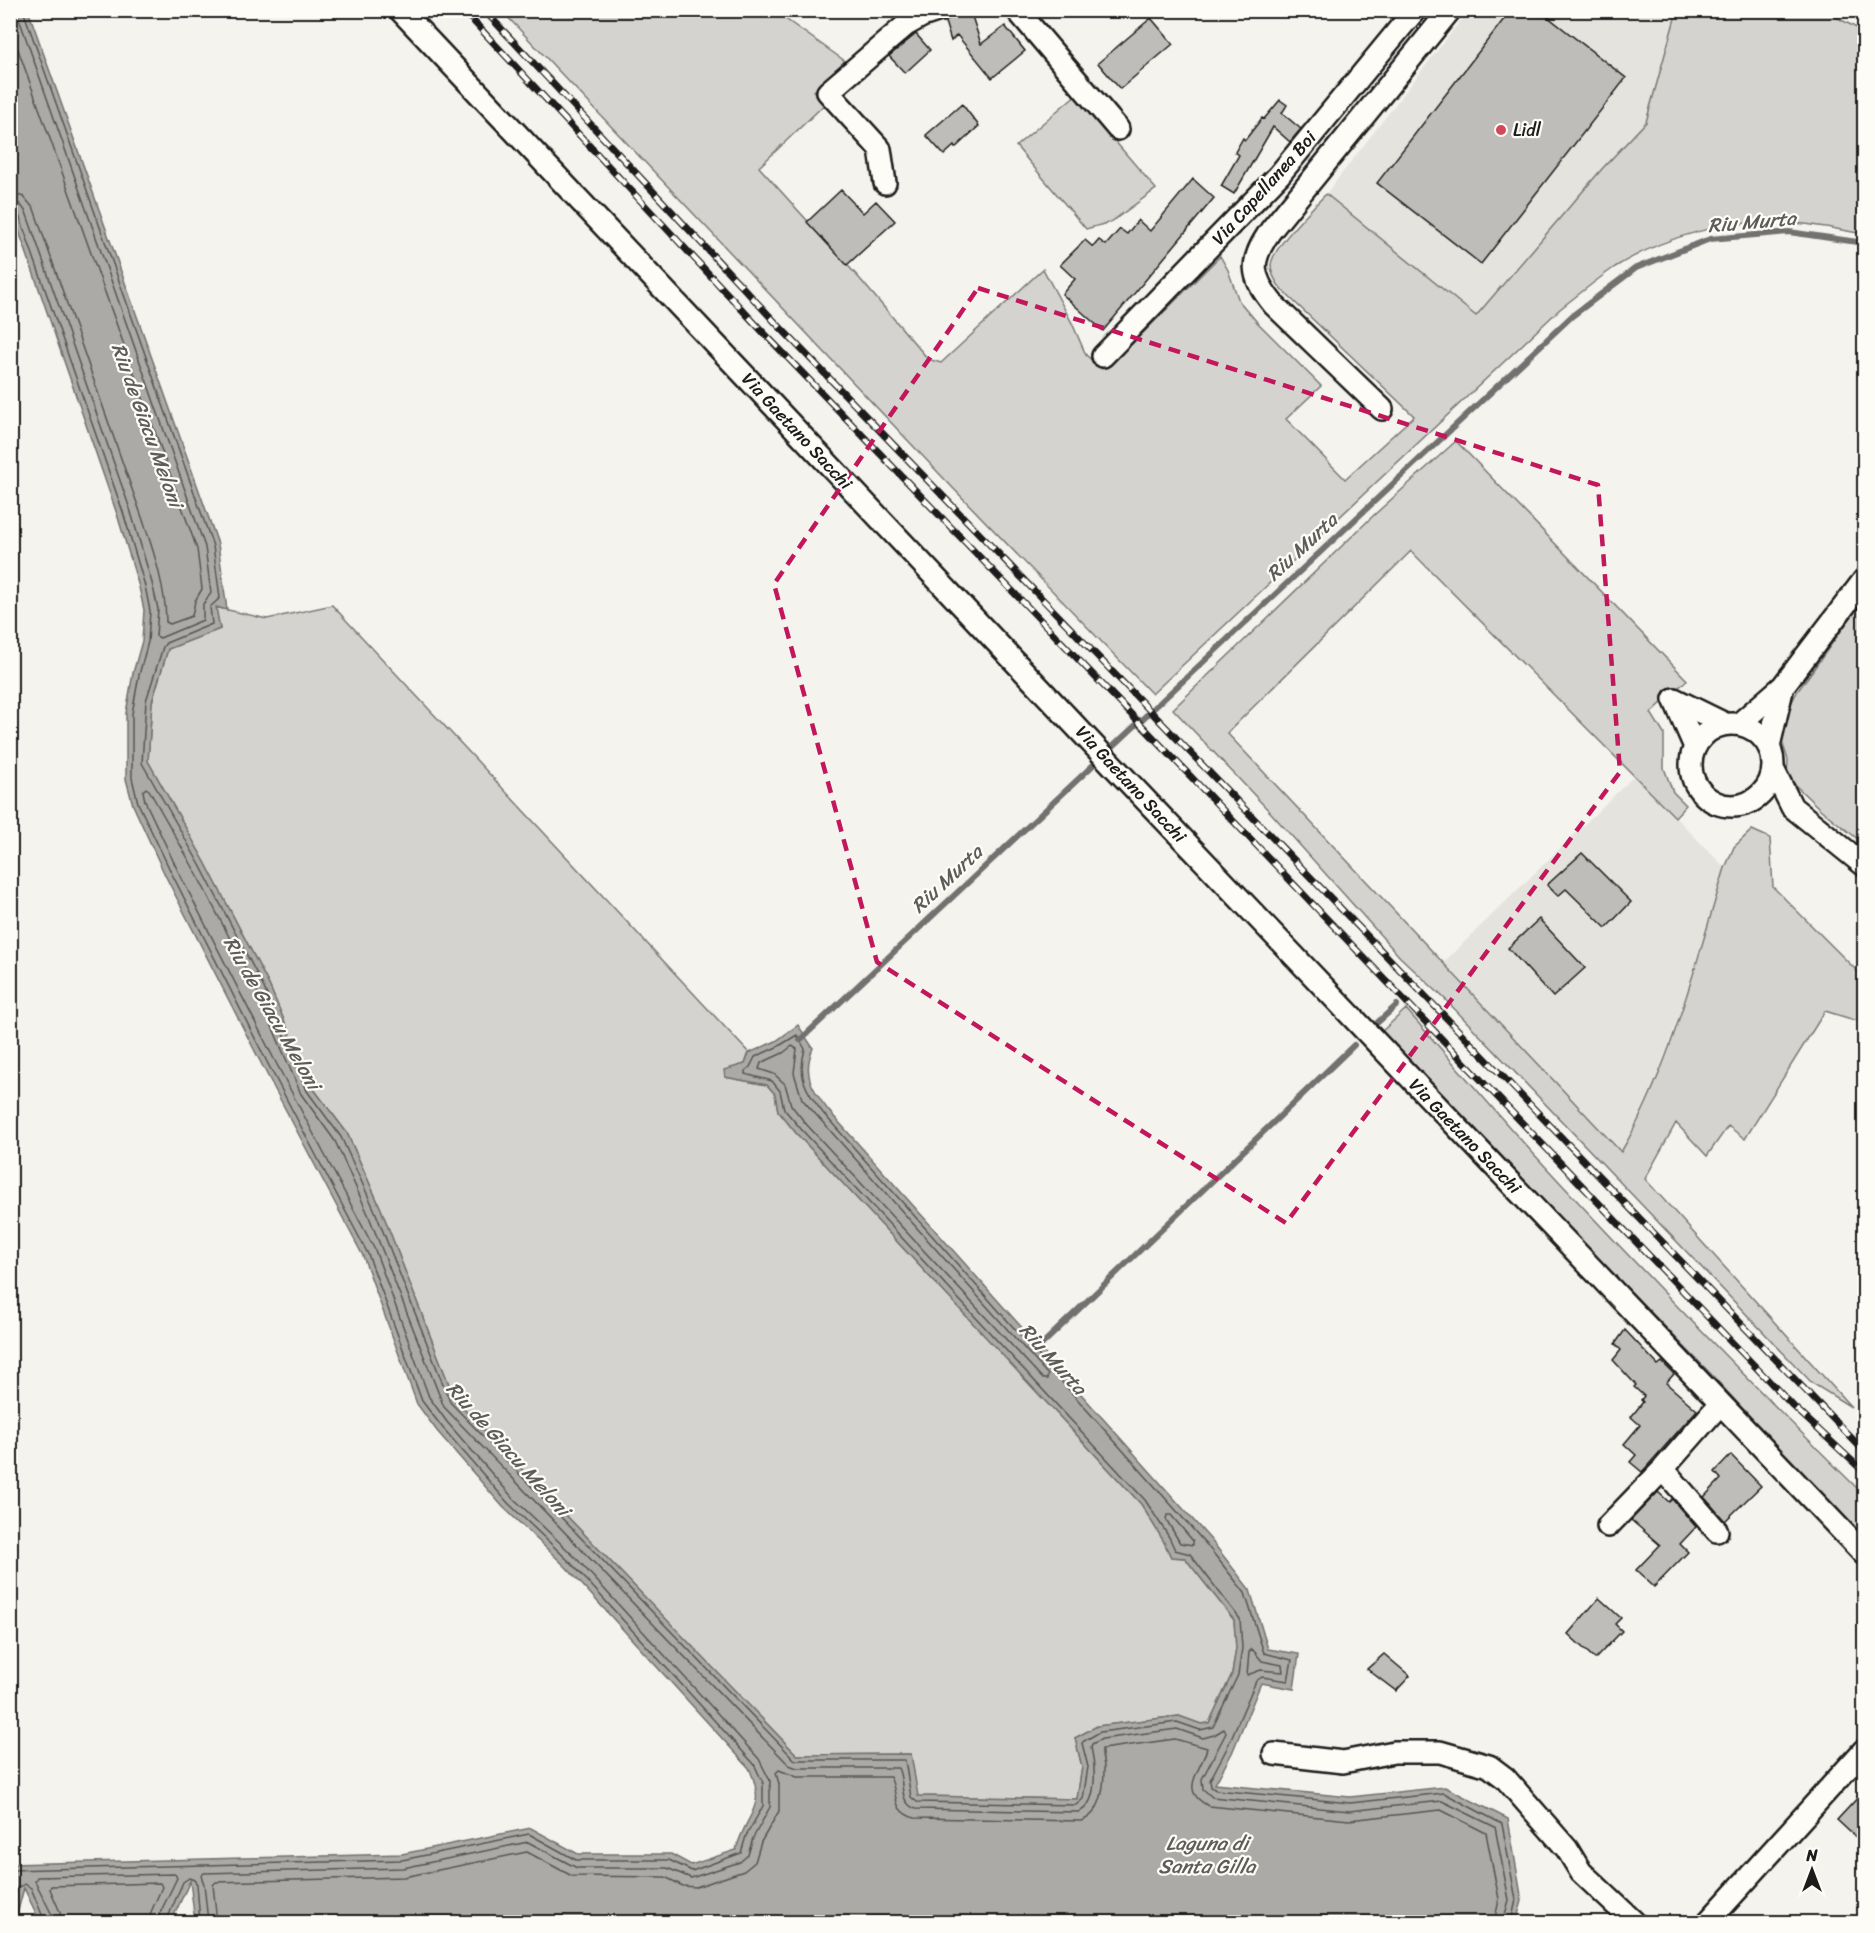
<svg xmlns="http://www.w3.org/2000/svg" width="1875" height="1933" font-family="Sriracha,sans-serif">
  <rect width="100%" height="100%" fill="#f4f3ee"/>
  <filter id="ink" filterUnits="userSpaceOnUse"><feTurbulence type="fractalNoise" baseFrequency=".0167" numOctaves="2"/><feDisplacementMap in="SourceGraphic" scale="12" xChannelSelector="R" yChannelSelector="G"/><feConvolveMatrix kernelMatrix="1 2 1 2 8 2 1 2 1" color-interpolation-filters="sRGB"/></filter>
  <g filter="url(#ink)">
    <path fill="#e4e3de" d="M1468,11H1677L1646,122L1601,170L1476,317L1326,194Z
      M1635,775L1725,868L1684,1000L1655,1083L1621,1152L1444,962Z"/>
    <path fill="#d4d3cf" stroke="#787876" stroke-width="1.5" d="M502,11H774L845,61L814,91L827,102L759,167L860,279L928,359L941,363L1043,269L1072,323L1086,355L1102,369L1131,345L1220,256L1228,270L1239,301L1257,322L1321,386L1286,419L1345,479L1414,416L1283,291C1277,284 1271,275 1271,265C1272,248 1313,207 1326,194L1476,316L1601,170L1646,122L1677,11H1825L1864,32V234C1840,230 1816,224 1792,223C1731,218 1667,235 1615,267C1596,280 1578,295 1560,309L1152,694L951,486Z
      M1078,93L1108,133L1156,189L1111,222L1086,229L1016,146Z
      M1456,441L1687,680L1651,713L1664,734V768L1673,792L1686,805L1675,817L1411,551L1227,733L1621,1152C1671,1068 1696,961 1725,868L1734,847L1752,830L1770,838L1773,887L1864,978V1023L1825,1011L1745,1139L1728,1126L1707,1156L1676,1123L1645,1179L1851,1407L1812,1383L1445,999L1400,957L1272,814L1173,709L1374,515Z
      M1864,599V844L1820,809L1796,786L1787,774L1788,760L1780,735L1782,721L1797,692Z
      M332,605L749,1053L745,1064L725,1070V1077L767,1085L775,1094L778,1111L796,1133L1141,1504L1163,1540L1171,1557L1185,1558L1234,1620L1236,1648L1232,1674L1209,1723L1201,1724L1179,1716L1098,1726L1075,1738L1082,1767L1077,1799L917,1796L911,1754L797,1755L455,1400L381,1209L347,1133L313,1088L269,985L205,862L148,761L152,702L168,649L220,629L215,607L267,619Z
      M1406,1009C1441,1049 1476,1089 1511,1129C1625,1255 1744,1376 1864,1495V1541L1711,1374L1379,1034Z"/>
    <path fill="#abaaa6" stroke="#72716f" stroke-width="1.5" d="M28,10L218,544L227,610L216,607L220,629L168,649L152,702L148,761L205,862L269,985L313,1088L347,1133L381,1209L455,1400L797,1755L911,1754L918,1796L1077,1799L1082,1767L1075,1738L1097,1726L1179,1716L1201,1724L1209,1723L1232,1674L1236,1648L1234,1620L1185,1558L1171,1557L1163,1540L1141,1504L796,1133L778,1111L775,1094L767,1085L725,1077L724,1070L745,1064L749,1053L776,1041L798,1025L813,1048C802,1074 812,1089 828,1110L1211,1540L1250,1590L1268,1649L1299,1654L1294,1689L1261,1683L1232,1753L1215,1784L1350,1797L1445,1787L1508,1819L1522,1901L1516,1922H195L190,1881L171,1922H40L24,1888L15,1922H11V1864L402,1854L531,1828L578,1854H671L691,1865L736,1850C746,1812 768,1809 749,1768L566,1567L503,1507L437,1431L417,1404L363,1256L262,1065L165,875L133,805L126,779V713L133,673L142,641L144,610L139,587L117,514L11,208V11Z"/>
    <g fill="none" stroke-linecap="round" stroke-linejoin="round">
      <path stroke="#555553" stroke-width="1.5" d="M23,10L213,546L220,598L210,607L212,624L166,643L163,647L146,701L142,763L200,865L264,988L307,1091L341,1137L375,1211L450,1402L795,1760H905L911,1797L917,1802L1076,1805L1083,1799L1088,1767L1082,1743L1084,1741L1100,1732L1177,1722L1200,1730L1213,1727L1238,1675L1242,1648L1240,1619L1190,1554L1175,1550L1169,1537L1145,1500L801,1129L784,1109L780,1091L772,1081L745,1074V1071L750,1067L755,1057L779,1046L797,1035L805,1049C797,1077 806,1091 823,1113L1206,1544L1245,1593L1264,1653L1292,1660L1288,1681L1262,1677L1256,1681L1226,1750L1210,1780L1211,1787L1216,1790L1350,1803L1444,1793L1502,1824L1516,1900L1511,1922
        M10,27L197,549L202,589L195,601L192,616L170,624L166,622C166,575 139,510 123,464C94,379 63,294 34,209L24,197L10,193
        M10,202L20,204L26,212L130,509L152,583L158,609L156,636L160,638L203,620V604L211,593L205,547L16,10
        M10,210L16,211L19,215L123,512L145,586L150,611L148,642L139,675L132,714V778L138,803L171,872L267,1062L368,1254L422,1401L442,1427L508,1503L571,1563L754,1764L763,1783V1806L746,1836L741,1853L692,1871L669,1860H576L529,1834L402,1860L10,1870
        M792,1046L797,1049L794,1073L802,1099L1048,1375L1047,1379H1043L807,1125L791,1105L785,1084L774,1074L759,1069L761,1063L783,1053Z
        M1167,1515H1171L1193,1541V1545L1180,1543L1166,1519Z
        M1252,1649L1262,1661L1282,1665L1283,1672L1261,1670L1247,1675L1249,1652Z
        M10,1916L17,1888L25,1884L31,1888L45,1922
        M53,1922L52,1915L35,1881L37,1877L175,1874L177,1878L159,1915L158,1922
        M62,1922L60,1912L50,1889L51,1886L160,1883L162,1887L151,1912L149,1922
        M166,1922L183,1882L189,1878L194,1880L197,1884L200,1922
        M208,1922L204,1884L201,1876L204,1873L403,1868L528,1842L577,1868H667L691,1878L740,1862L748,1855L753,1838L770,1807V1781L759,1759L576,1558L513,1498L447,1422L429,1397L375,1250L274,1059L177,869L145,801L143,791L146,788L149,790L194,869L257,991L301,1094L335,1141L368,1214L444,1407L789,1765L797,1768H898C905,1782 898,1803 916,1809L1078,1812C1099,1806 1095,1764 1091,1747L1092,1744L1102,1739L1177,1729L1203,1738L1214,1735L1224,1729L1226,1733L1202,1779L1203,1789L1212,1797L1349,1811L1442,1801L1495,1827L1509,1900L1503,1922
        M217,1922L213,1885L216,1882L404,1877L527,1852L572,1876L665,1877L683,1886L696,1887L744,1871L755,1862L761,1842L779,1811V1784L776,1773L779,1770L797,1777H890C899,1794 890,1811 915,1818L1081,1821C1102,1814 1104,1787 1104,1768C1104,1761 1101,1755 1102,1749L1175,1739L1207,1748C1203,1769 1176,1790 1209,1806L1349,1820L1441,1810L1486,1833L1499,1899L1494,1922"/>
      <path stroke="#72716f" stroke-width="6" d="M1378,1022L1397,1005
        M800,1040L1572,316L1636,268L1710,239L1789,232L1864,243
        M1034,1352L1354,1045"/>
    </g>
    <path fill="#bebdba" stroke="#1c1c1c" stroke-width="1.5" d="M966,10H970L981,44L1005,26L1025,51L992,78L957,35L951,41L945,22L951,15Z
      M1511,10H1539L1626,78L1481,264L1377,183Z
      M1151,18L1173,44L1120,89L1098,63Z
      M916,34L930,50L905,73L889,56Z
      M1280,100L1287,105L1282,113L1301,129L1290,142L1273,127L1234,194L1221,186L1239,155L1235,152L1243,138L1245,140L1262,118L1264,119Z
      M962,104L979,126L955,148L954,146L944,155L926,135Z
      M1193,179L1214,198L1103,331L1062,294L1075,279L1060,265L1085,240L1093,247L1099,240L1106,245L1120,229L1127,234L1138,220L1150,231Z
      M841,190L863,213L876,201L895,221L847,265L807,222Z
      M1582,853L1631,902L1606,928L1566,889L1558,896L1547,885Z
      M1539,919L1585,968L1553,997L1508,948Z
      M1625,1330L1658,1365L1662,1362L1674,1374L1666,1383L1697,1410L1642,1472L1630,1462L1636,1455L1624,1444L1640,1425L1631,1417L1643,1402L1641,1400L1644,1396L1634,1387L1636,1385L1613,1360L1621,1350L1615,1344Z
      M1731,1455L1761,1486L1725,1521L1704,1497L1721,1479L1715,1472Z
      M1658,1492L1669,1502L1672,1499L1696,1527L1680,1544L1688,1552L1654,1587L1636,1570L1660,1545L1631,1520Z
      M1599,1598L1621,1618L1615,1624L1622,1631L1595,1659L1568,1634Z
      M1384,1654L1410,1676L1396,1691L1367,1669Z
      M1864,1791V1845L1837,1820Z"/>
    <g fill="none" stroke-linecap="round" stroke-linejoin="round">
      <g stroke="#1c1c1c" stroke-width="26">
        <path id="minor" d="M400,10L1117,770L1864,1554
          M1017,10L1118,129
          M885,183L880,149L828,92L906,25L922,16L940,10
          M1103,356L1279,175L1415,10
          M1382,409L1274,305C1250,276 1249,261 1271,230L1450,10
          M1674,699L1725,724
          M1674,699L1695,747
          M1739,724L1783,686L1864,580
          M1691 765a41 41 0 1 1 82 0a41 41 0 1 1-82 0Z
          M1769,746L1783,686
          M1773,769L1792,807L1864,865
          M1663,1469L1717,1531
          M1608,1526L1663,1469L1720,1404
          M1274,1754L1343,1762L1394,1752H1440L1489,1766L1505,1778L1567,1849L1581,1872L1634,1922
          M1708,1922L1864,1750"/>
      </g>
      <use href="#minor" stroke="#fdfcf7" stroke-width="21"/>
      <g stroke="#1c1c1c" stroke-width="7">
        <path id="rail" d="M463,10L762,331L1151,735L1793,1406L1864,1472
          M484,10L776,323L1864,1451"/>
      </g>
      <use href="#rail" stroke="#fdfcf7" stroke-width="4.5" stroke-dasharray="14" stroke-linecap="butt"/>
    </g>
  </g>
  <path fill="none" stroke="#c2185b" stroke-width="4.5" stroke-dasharray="12 8" stroke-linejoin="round" d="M978,288L1598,485L1620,772L1286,1223L877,962L774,584Z"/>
  <circle fill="#d1495b" stroke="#fdfcf7" stroke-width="2" cx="1501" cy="130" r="6"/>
  <g text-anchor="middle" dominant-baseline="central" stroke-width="4.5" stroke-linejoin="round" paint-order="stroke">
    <g font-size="18" fill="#1c1c1c" stroke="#fdfcf7" text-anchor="start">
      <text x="1513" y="130">Lidl</text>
    </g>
    <g font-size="18" fill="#1c1c1c" stroke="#fdfcf7">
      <text transform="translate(1264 188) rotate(-48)">Via Capellanea Boi</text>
      <text transform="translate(797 431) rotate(47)">Via Gaetano Sacchi</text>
      <text transform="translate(1131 784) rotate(47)">Via Gaetano Sacchi</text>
      <text transform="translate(1465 1136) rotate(46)">Via Gaetano Sacchi</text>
    </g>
    <g font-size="20" font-style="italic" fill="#5c5c5a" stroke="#fdfcf7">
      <text transform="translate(1752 222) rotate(-5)">Riu Murta</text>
      <text transform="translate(147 425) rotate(70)">Riu de Giacu Meloni</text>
      <text transform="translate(1302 547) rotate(-43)">Riu Murta</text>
      <text transform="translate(947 879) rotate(-43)">Riu Murta</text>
      <text transform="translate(272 1013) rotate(60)">Riu de Giacu Meloni</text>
      <text transform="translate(1053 1359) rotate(48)">Riu Murta</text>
      <text transform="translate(508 1449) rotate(48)">Riu de Giacu Meloni</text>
      <text x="1207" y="1843">Laguna di<tspan x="1207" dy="23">Santa Gilla</tspan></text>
    </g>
  </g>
  <rect width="1875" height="1933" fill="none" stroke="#fdfcf7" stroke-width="36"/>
  <rect x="18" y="18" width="1839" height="1897" fill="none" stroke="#1c1c1c" stroke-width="2" filter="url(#ink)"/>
  <g transform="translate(1812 1870)" stroke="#fdfcf7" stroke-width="4.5" paint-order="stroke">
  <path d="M0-4.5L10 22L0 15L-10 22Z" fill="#1c1c1c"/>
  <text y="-9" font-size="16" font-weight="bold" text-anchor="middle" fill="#1c1c1c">N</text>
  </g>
</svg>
